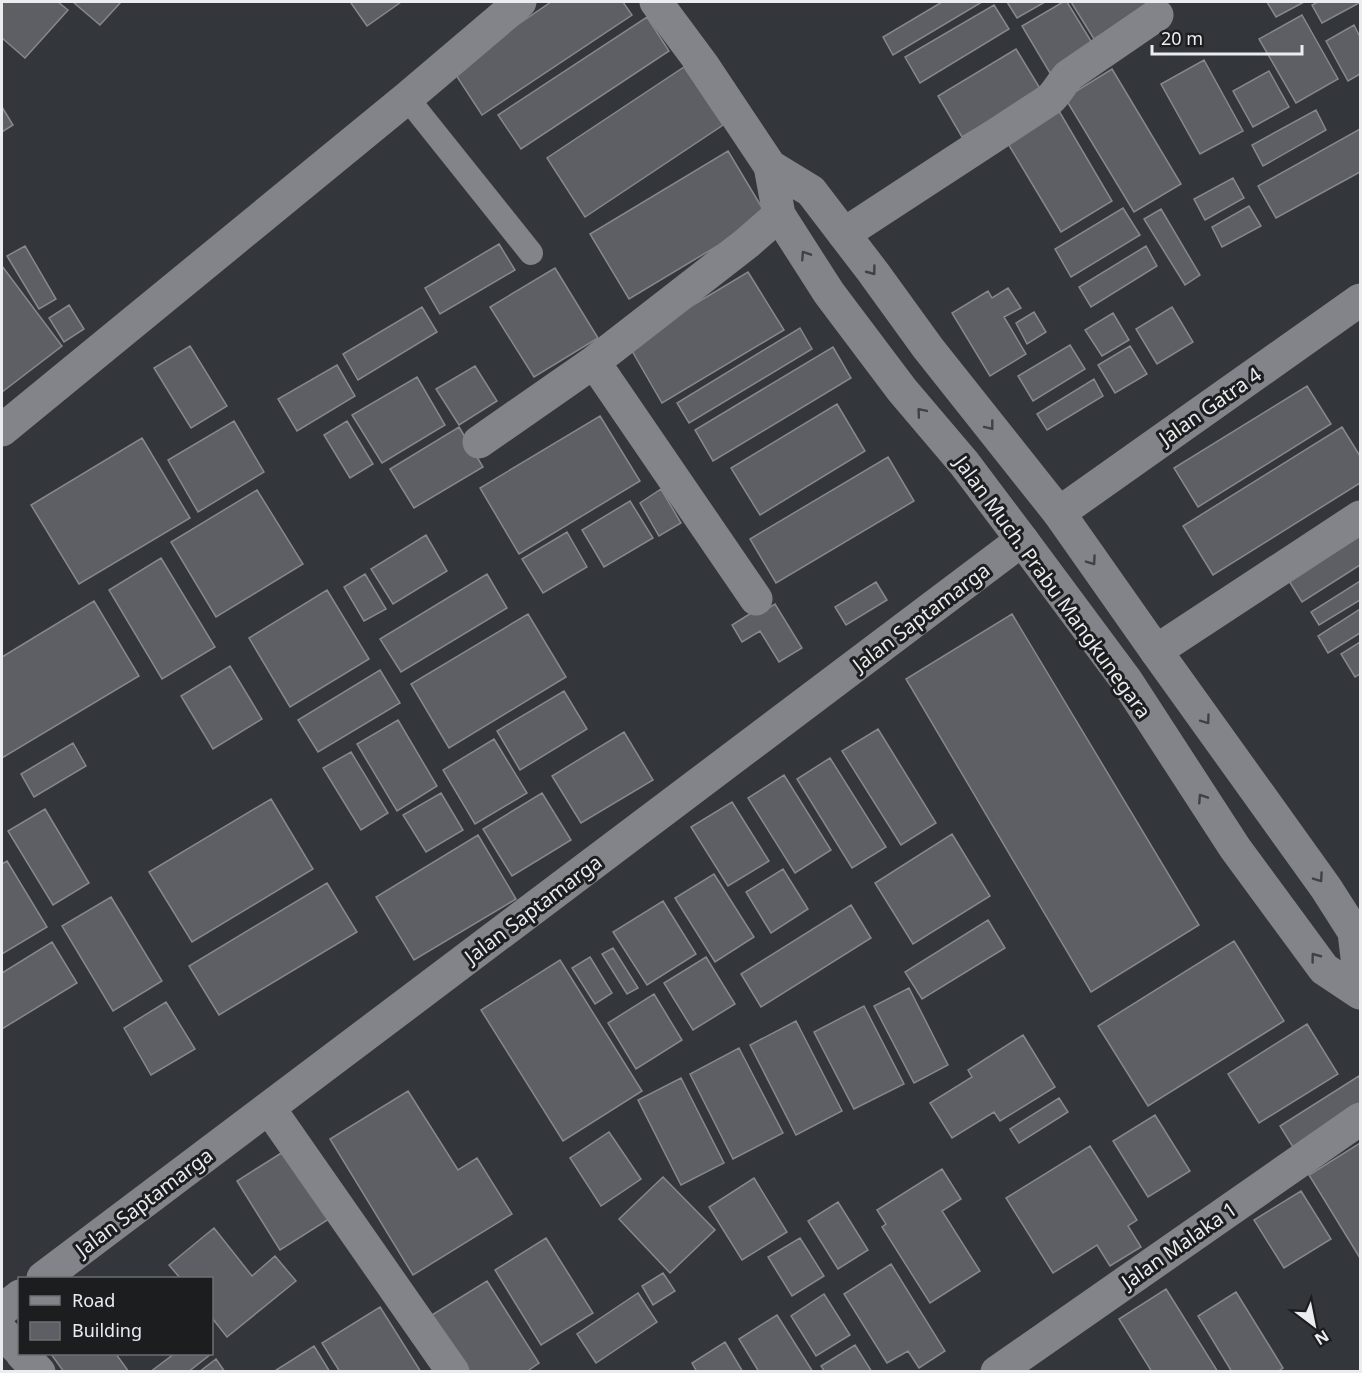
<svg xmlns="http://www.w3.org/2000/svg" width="1362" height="1373" font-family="'Noto Sans',sans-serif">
  <rect width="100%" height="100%" fill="#33363b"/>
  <path fill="#5d5f65" stroke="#86888e" stroke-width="1.5" d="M2,2H58L68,10L25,58L2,38Z
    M73,2H121L100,25Z
    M352,2H401L367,26L351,3Z
    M551,2H623L632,15L482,115L452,69Z
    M942,2H982L893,55L883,37Z
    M1007,2H1045L1017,18Z
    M1063,2H1067L1094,46L1050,73L1022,26Z
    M1071,2H1156L1094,39Z
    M1267,2H1304L1276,17Z
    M1318,2H1358L1359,3L1322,23L1312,5Z
    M994,5L1009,29L920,83L905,57Z
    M1302,15L1338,79L1296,103L1259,39Z
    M647,17L669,51L521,149L498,115Z
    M1354,25L1360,37V74L1348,81L1326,41Z
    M1016,49L1041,90L962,137L938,96Z
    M1204,60L1243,131L1200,154L1161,84Z
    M684,67L723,125L585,217L547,158Z
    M1112,69L1181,184L1134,212L1065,98Z
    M1269,71L1289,107L1253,127L1233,91Z
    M2,107L13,125L2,132Z
    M1316,110L1326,130L1263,166L1252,145Z
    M1059,111L1112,201L1061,232L1007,142Z
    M1360,129V172L1276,218L1258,186Z
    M728,151L767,216L629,299L590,234Z
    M1233,178L1244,198L1205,220L1194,199Z
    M1249,206L1261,226L1222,247L1212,227Z
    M1123,208L1140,235L1071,277L1055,249Z
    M1161,209L1200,275L1185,285L1144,219Z
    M499,244L515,270L440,314L425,288Z
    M25,246L56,299L39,309L7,256Z
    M1146,246L1157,266L1091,307L1079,287Z
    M2,266L62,346L2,392Z
    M555,268L598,338L534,377L490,307Z
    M748,272L784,330L662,403L628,344Z
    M1008,288L1021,308L1004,317L1026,354L990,376L952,313L988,291L992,298Z
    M69,305L84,329L64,342L49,318Z
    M422,307L437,332L358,380L343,354Z
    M1172,307L1193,342L1157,364L1136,329Z
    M1034,312L1046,332L1027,344L1016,323Z
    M1113,313L1129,340L1102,356L1085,330Z
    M800,328L812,349L689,423L677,403Z
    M1070,345L1085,369L1033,401L1018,376Z
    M190,346L227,406L191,428L154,368Z
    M1130,346L1147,374L1115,393L1098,365Z
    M833,347L851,378L713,461L695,430Z
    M337,365L355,396L297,431L278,399Z
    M475,366L497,401L459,425L436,389Z
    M417,377L445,425L382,463L352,415Z
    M1094,379L1103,396L1047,430L1037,414Z
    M1307,386L1331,424L1198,507L1174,468Z
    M837,404L865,451L760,515L731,468Z
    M600,416L640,481L519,554L480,488Z
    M234,421L264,472L198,512L168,460Z
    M347,421L373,464L350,478L324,435Z
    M459,427L483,467L414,508L390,469Z
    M1342,427L1360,456V483L1213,575L1183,526Z
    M142,438L190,518L79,584L31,505Z
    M888,457L914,501L776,583L750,539Z
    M661,489L681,523L659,536L640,503Z
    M257,490L303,564L216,617L171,542Z
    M630,501L653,538L604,567L582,530Z
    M567,532L587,567L543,593L522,559Z
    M426,535L447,571L393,604L371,569Z
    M1360,536V565L1302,602L1289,581Z
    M161,558L215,647L162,679L109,590Z
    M365,574L386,609L364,621L344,587Z
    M487,574L507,608L401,672L380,639Z
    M1360,581V600L1319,625L1311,612Z
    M876,582L887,600L846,625L835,607Z
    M327,590L369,659L290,707L249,638Z
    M94,601L139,676L2,758V657Z
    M775,604L802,648L779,662L760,631L742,642L732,625L764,605L767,609Z
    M1360,609V633L1328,653L1318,636Z
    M528,614L566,677L449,748L411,684Z
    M1012,614L1199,925L1091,992L906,679Z
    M1360,642V674L1355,677L1341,654Z
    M230,666L262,719L213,749L181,696Z
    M380,670L400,703L318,752L298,720Z
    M564,691L587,729L520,770L497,731Z
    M398,720L437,786L397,811L357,744Z
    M878,729L936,823L901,845L842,751Z
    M624,732L653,780L581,823L552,776Z
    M494,739L527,793L475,824L443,770Z
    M73,743L86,766L34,797L21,774Z
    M351,752L388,813L361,830L323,768Z
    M830,758L886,847L852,868L797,779Z
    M784,775L831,850L795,873L748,798Z
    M441,793L463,830L426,852L403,815Z
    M542,793L571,840L512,876L483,829Z
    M271,799L313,869L192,942L149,872Z
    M732,802L769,861L728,886L691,827Z
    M45,809L89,883L53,905L8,831Z
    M952,834L990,896L913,944L875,883Z
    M478,835L516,899L414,960L376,897Z
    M7,861L47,927L2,954V864Z
    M783,869L808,909L771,933L746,892Z
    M714,874L754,937L715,962L675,898Z
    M327,883L357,932L219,1015L189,966Z
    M111,897L162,981L113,1011L62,926Z
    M663,901L696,954L647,985L613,932Z
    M851,905L871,938L761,1007L741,974Z
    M988,920L1005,948L922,999L905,972Z
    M1234,941L1284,1021L1148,1106L1098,1026Z
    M52,942L77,983L2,1029V973Z
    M613,948L638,988L627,994L602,954Z
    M590,957L612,993L595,1004L572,968Z
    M706,957L735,1004L693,1030L664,983Z
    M560,960L642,1091L563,1141L481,1010Z
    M909,988L948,1065L914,1083L874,1006Z
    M654,994L682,1040L636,1069L608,1023Z
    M166,1002L195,1049L151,1075L124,1028Z
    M864,1006L904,1084L854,1109L814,1032Z
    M796,1021L842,1111L796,1135L750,1045Z
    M1307,1024L1338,1074L1259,1123L1228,1074Z
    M1023,1035L1055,1087L1000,1121L994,1112L952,1138L930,1103L972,1077L968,1070Z
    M739,1048L783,1133L733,1159L690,1074Z
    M1359,1076L1360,1079V1105L1293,1147L1280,1126Z
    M681,1078L724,1163L681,1185L638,1100Z
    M408,1091L458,1170L477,1158L512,1214L413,1275L330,1139Z
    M1059,1098L1068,1112L1019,1143L1010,1129Z
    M1155,1115L1190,1171L1148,1197L1113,1141Z
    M609,1132L641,1179L601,1206L570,1158Z
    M1360,1143V1258L1309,1175Z
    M1090,1146L1137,1220L1128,1226L1141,1247L1110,1266L1097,1245L1053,1273L1006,1198Z
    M286,1150L329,1219L280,1250L237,1181Z
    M942,1169L961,1199L942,1211L980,1271L930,1303L882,1227L886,1224L877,1210Z
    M663,1177L715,1230L670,1273L619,1219Z
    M754,1178L787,1232L742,1260L709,1207Z
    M1301,1191L1331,1239L1284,1268L1254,1220Z
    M838,1202L868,1250L838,1269L808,1221Z
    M214,1228L252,1276L275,1256L296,1281L227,1337L212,1318V1278H180L169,1265Z
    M546,1238L593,1313L541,1345L495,1270Z
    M800,1238L824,1276L792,1296L768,1257Z
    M891,1264L945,1351L919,1368L908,1351L887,1363L844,1294Z
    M663,1273L675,1291L653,1305L642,1286Z
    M487,1281L539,1363L526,1372H461L427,1318Z
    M1166,1289L1218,1372H1152L1119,1319Z
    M1236,1292L1283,1368L1277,1372H1232L1198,1316Z
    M638,1293L657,1322L596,1363L577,1334Z
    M824,1294L850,1335L816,1356L791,1316Z
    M380,1307L421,1372H340L322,1343Z
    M777,1315L813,1372H759L739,1339Z
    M725,1342L743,1372H697L692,1363Z
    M855,1345L872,1372H825L821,1366Z
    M314,1346L330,1372H273Z
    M51,1354H116L129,1372H64Z
    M174,1354H211L188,1372H150Z
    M216,1359L225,1372H199Z"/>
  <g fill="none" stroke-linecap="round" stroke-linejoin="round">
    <path stroke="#82848a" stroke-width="24" d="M407,98L531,253"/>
    <path stroke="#82848a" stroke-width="33" d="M844,234L1049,100C1057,93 1061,84 1068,76L1157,15
      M594,362L756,599
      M2,430L407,98L520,2
      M479,442L594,362L747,243L779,215
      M1059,513L1360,300
      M1156,651L1360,517
      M269,1108L453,1372
      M43,1278L1022,540
      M2,1310L20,1296
      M2,1332L20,1351
      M22,1354L39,1372
      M997,1372L1360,1119"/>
    <path stroke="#82848a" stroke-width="33" d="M656,2L702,64L770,166L779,215L829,293L902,390L964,463L1022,540L1126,680L1235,848L1324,969L1360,993
      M770,166L811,191L873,272L928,348L1059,513L1156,651L1326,888L1354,932L1360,983"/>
  </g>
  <defs><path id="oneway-chevron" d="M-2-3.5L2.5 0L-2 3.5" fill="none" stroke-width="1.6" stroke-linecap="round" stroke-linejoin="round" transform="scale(1.5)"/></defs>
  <g stroke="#404144">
    <use href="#oneway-chevron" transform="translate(805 255) rotate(-123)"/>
    <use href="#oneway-chevron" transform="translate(872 271) rotate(53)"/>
    <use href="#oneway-chevron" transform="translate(921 412) rotate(-130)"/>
    <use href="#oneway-chevron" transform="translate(990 426) rotate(52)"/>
    <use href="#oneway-chevron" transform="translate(1092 561) rotate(55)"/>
    <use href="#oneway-chevron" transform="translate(1206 720) rotate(54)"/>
    <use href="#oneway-chevron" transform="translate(1202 798) rotate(-123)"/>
    <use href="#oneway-chevron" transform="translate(1319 878) rotate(55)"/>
    <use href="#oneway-chevron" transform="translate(1315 957) rotate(-127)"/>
  </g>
  <g text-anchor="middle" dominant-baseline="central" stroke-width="6" stroke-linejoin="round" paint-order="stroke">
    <g font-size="20" fill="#eaecef" stroke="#1c1d1f">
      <text transform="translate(1210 406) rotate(-35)">Jalan Gatra 4</text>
      <text transform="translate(1053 587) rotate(54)">Jalan Much. Prabu Mangkunegara</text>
      <text transform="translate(921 617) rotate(-37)">Jalan Saptamarga</text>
      <text transform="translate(533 909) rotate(-37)">Jalan Saptamarga</text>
      <text transform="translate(144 1202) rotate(-37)">Jalan Saptamarga</text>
      <text transform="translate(1179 1245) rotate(-35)">Jalan Malaka 1</text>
    </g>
  </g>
  <rect width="1362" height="1373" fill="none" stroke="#eaecef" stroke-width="6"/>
  <rect x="18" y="1277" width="195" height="78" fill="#1c1d1f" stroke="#6e7072" stroke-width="1.5"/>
  <rect x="30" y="1296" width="30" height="9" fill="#82848a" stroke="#6e7072" stroke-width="1.5"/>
  <text x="72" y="1307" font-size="18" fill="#eaecef">Road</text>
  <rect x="30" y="1322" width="30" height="18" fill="#5d5f65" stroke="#6e7072" stroke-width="1.5"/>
  <text x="72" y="1337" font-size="18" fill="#eaecef">Building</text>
  <g transform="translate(1314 1325) rotate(148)" stroke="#1c1d1f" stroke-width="4.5" paint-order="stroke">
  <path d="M0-4.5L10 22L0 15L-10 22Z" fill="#eaecef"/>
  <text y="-9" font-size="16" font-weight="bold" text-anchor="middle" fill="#eaecef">N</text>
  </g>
  <path d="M1152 45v9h150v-9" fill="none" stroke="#eaecef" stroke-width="3"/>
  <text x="1161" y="45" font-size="18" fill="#eaecef" stroke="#1c1d1f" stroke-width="4.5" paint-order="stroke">20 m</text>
</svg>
